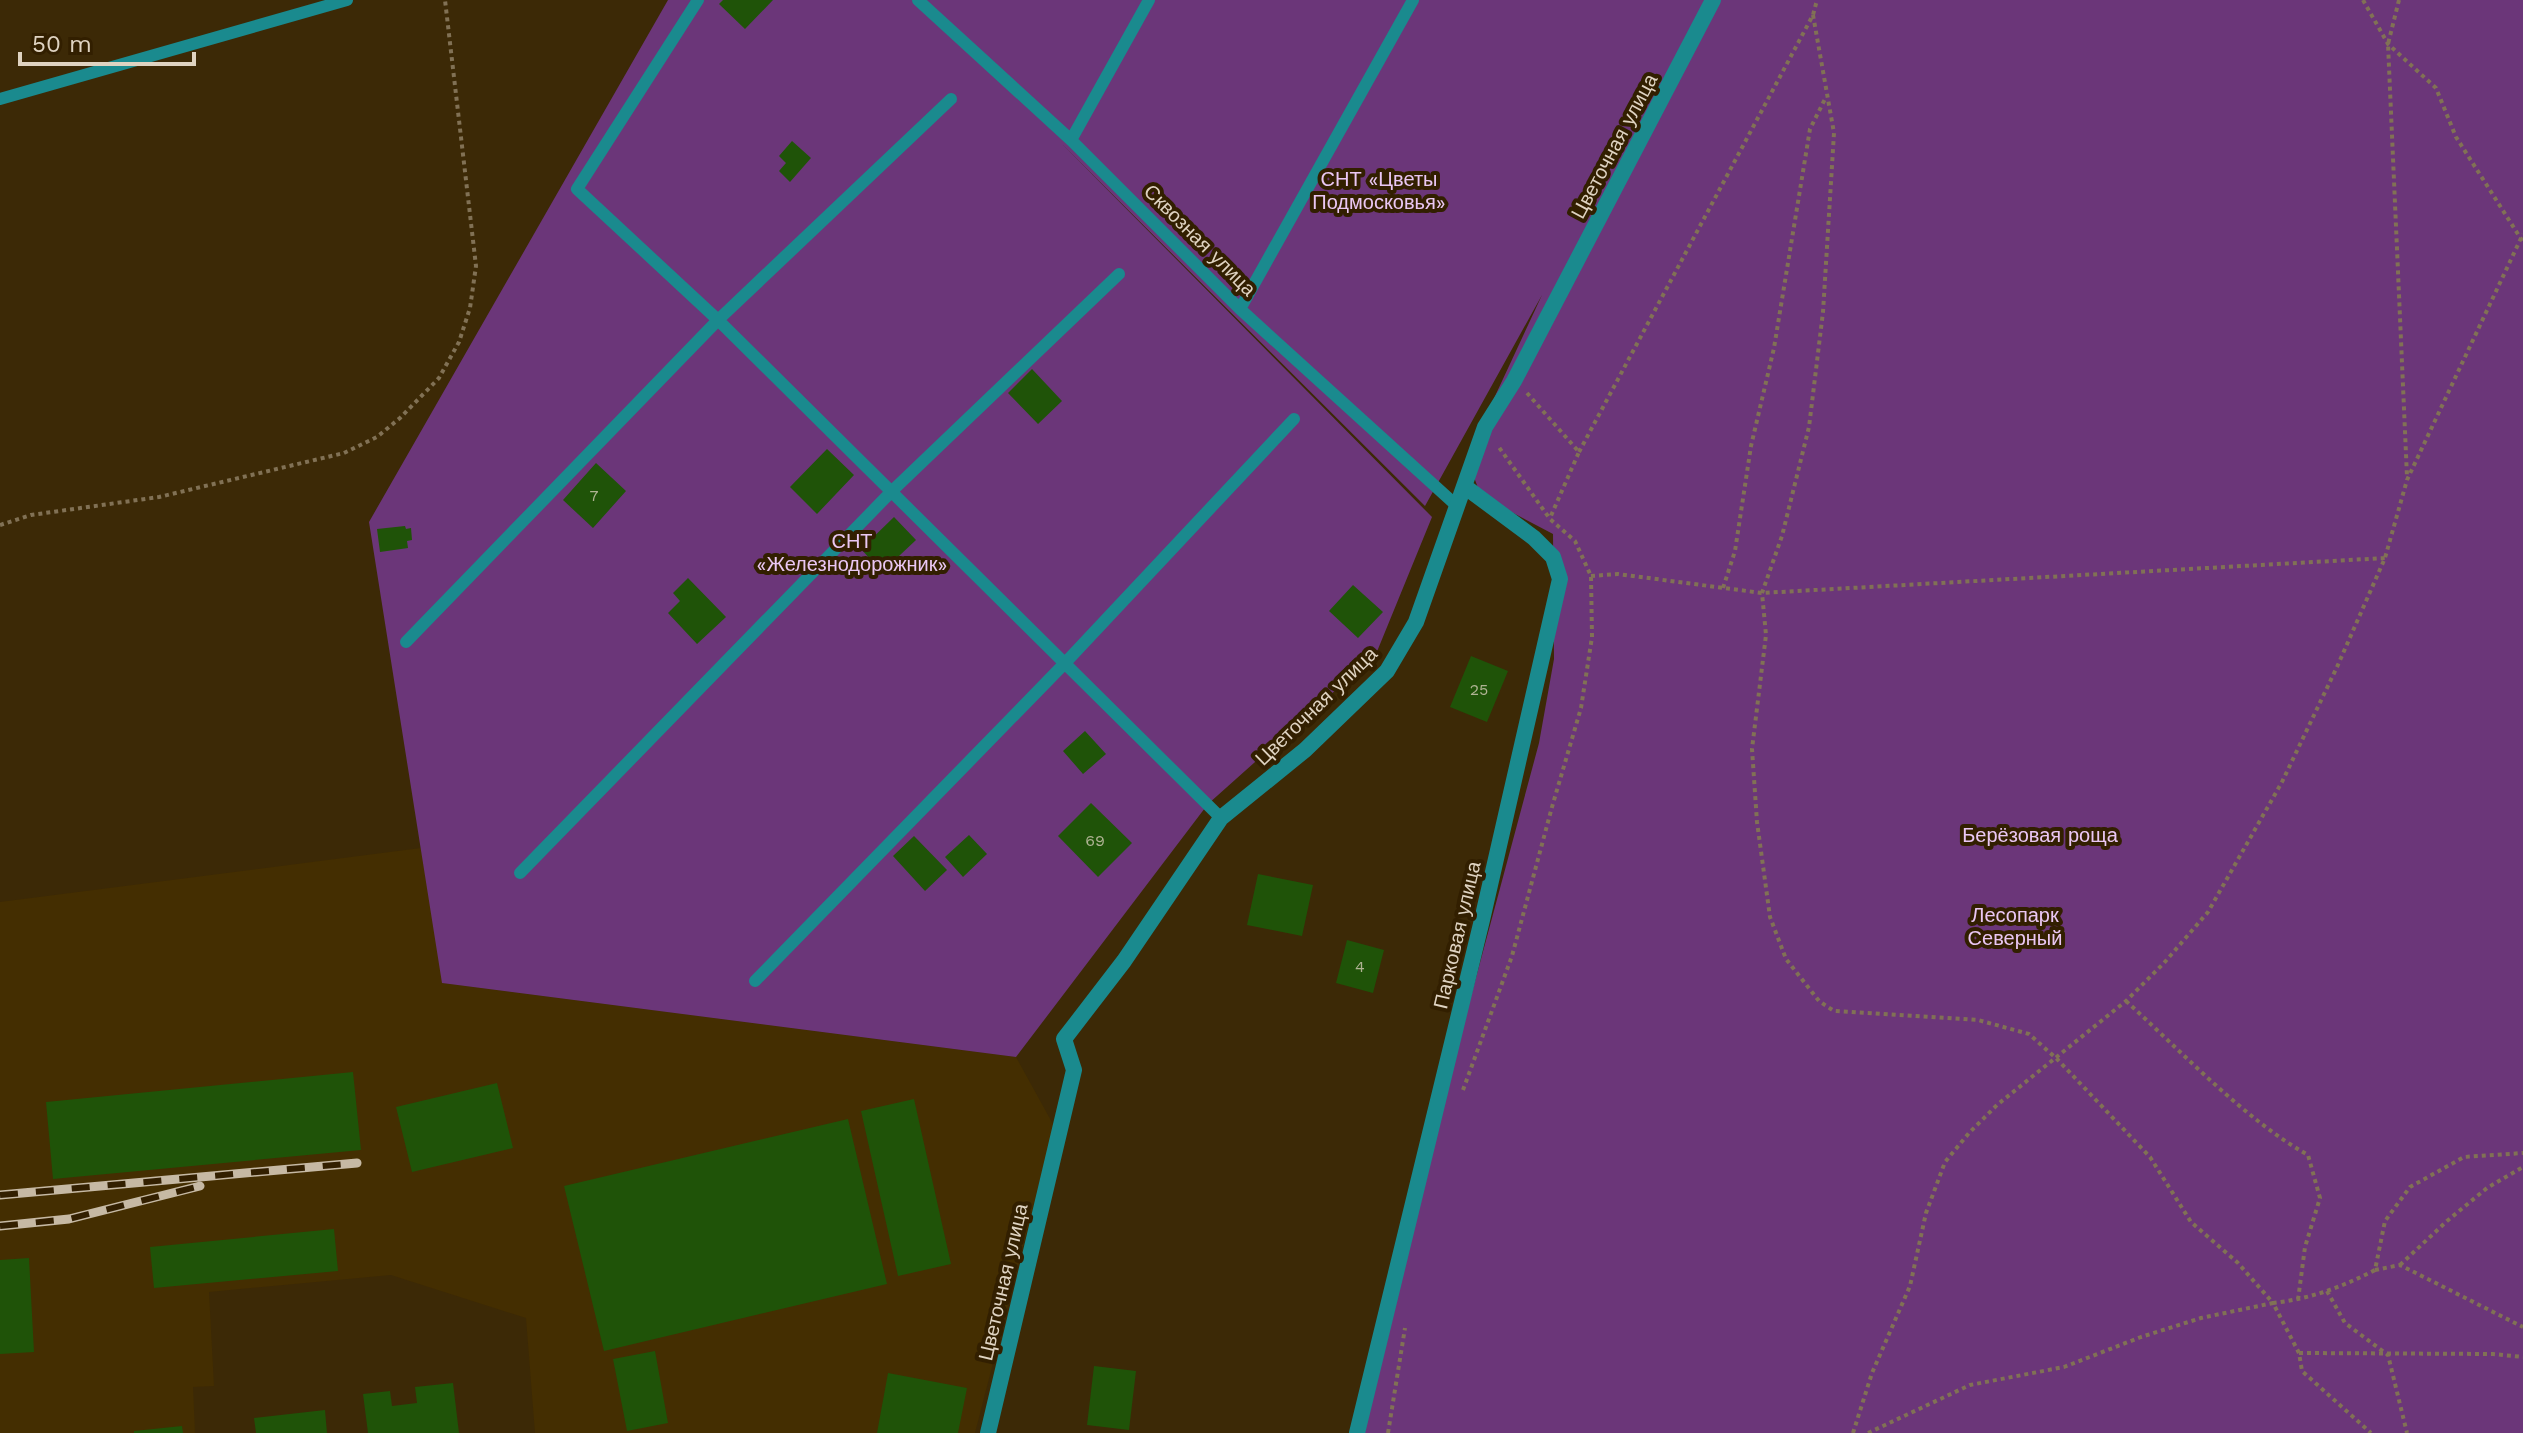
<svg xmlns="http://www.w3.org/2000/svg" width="2523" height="1433" font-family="'Work Sans',sans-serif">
  <rect width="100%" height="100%" fill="#3c2906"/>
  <path fill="#442e01" d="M421,848L443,983L1016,1057L1054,1126L975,1433H535L526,1318L391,1275L209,1292L214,1386L193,1387L195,1433H0V902Z"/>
  <path fill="#6b3679" d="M668,0H2523V1433H1356L1405,1242L1539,743L1554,659L1553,534L1481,496L1471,469L1476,437L1542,295L1425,506L1062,144L1432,517L1376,654L1208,804L1016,1057L442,983L369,522Z"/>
  <path fill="#1f5308" d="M723,0H773L745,29L719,4Z
    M792,141L811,158L790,182L779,171L786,163L779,156Z
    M1032,369L1062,401L1038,424L1008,393Z
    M827,449L854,475L817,514L790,487Z
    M596,463L626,491L593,528L563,500Z
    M894,517L916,540L882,572L861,549Z
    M405,526L406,529L411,528L412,540L407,541L408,548L380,552L377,529Z
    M688,578L726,617L697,644L668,613L680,601L673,593Z
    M1353,585L1383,612L1358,638L1329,611Z
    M1471,656L1508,671L1487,722L1450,707Z
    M1085,731L1106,754L1083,774L1063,751Z
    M1091,803L1132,843L1098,877L1058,836Z
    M969,835L987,854L963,877L945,857Z
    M914,836L947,870L925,891L893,856Z
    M1258,874L1313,885L1302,936L1247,925Z
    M1347,940L1384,950L1373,993L1336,983Z
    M353,1072L361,1150L53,1179L46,1102Z
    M497,1083L513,1148L412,1172L396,1107Z
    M914,1099L951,1264L898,1276L861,1111Z
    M848,1119L887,1284L604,1351L564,1186Z
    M334,1229L338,1271L154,1288L150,1247Z
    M29,1258L34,1352L0,1354V1260Z
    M655,1351L668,1423L627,1431L613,1359Z
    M1094,1366L1136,1371L1129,1430L1087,1425Z
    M888,1373L967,1388L958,1433H877Z
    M453,1383L459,1433H368L363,1394L390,1391L392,1406L417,1403L415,1387Z
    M325,1410L327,1433H256L254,1418Z
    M182,1426L183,1433H134V1431Z"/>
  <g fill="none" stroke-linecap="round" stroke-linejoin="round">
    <path stroke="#817155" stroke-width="4" stroke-dasharray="4 4" stroke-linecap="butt" d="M2363,0L2388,44L2436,88L2456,137L2523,242
      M2399,0L2388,44L2407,477
      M1813,15L1834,133L1823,312L1809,427L1782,536L1762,593L1766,635L1752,749L1757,822L1770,917L1786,959L1819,1001L1834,1011L1978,1020L2029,1034L2057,1059L2150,1157L2191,1222L2238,1263L2273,1303C2310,1299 2342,1287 2375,1270L2385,1221L2410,1187L2464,1157L2523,1153
      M1527,393L1579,452L1550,518
      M1579,452L1813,15L1817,0
      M0,525L31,515L159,497L344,453L377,437L400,418L439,378L459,342L470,308L476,266L445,0
      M1591,576L1618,574L1762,593L2385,558
      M1723,588L1735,551L1751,446L1774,348L1810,129L1825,99
      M2126,1001C2181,1051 2244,1119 2308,1155L2320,1198L2305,1247L2298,1300
      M1463,1090L1512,956L1552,807L1581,708L1592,637L1591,576L1575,541L1550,519L1498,446
      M2400,1265L2447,1221L2487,1188L2523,1167
      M2375,1270L2400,1265L2523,1327
      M2327,1291L2345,1323L2388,1355L2407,1433
      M2299,1353L2493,1354L2523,1357
      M1388,1433L1405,1328
      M1853,1433L1872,1373L1910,1286L1926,1213L1945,1162L1969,1133L1997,1105L2126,1001L2164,963L2208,912L2282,782L2337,667L2385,558L2407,480L2523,234
      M1868,1433L1970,1385L2064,1367L2141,1337L2201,1318L2273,1303L2299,1353L2302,1371L2371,1433"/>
    <path stroke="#1a8a8e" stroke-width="12" d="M698,0L577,189L718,320L1221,818
      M918,0L1071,140L1240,309L1457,506
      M0,99L347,0
      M1071,140L1149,0
      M1240,309L1413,0
      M406,642L718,320L951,99
      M520,873L892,491L1119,274
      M755,981L1066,662L1294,419"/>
    <path stroke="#1a8a8e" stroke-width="16" d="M988,1433L1074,1070L1064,1039L1124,961L1221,818L1305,750L1387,671L1416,622L1485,427L1514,381L1713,0
      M1357,1433L1482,920L1560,579L1553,557L1534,538L1464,486"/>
    <g stroke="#c6b9a4" stroke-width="9">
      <path id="rail" d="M0,1195L357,1163
        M0,1226L69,1219L200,1186"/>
    </g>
    <use href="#rail" stroke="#321f00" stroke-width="6" stroke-dasharray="18" stroke-linecap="butt"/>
  </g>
  <g text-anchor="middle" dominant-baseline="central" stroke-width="8" stroke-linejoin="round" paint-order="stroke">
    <g font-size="16" fill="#afb393">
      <text x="594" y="495">7</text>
      <text x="1479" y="689">25</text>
      <text x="1095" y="840">69</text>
      <text x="1360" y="966">4</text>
    </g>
    <g font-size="20" fill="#dfd3c1" stroke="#321f00">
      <text transform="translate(1614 146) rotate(-62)">Цветочная улица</text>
      <text transform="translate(1200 240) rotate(45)">Сквозная улица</text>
      <text transform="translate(1316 706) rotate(-44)">Цветочная улица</text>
      <text transform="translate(1457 935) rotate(-77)">Парковая улица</text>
      <text transform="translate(1003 1282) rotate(-77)">Цветочная улица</text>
    </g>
    <g font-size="20" fill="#eac7f3" stroke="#321f00">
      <text x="1379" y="179">СНТ «Цветы<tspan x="1379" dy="23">Подмосковья»</tspan></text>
      <text x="852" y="541">СНТ<tspan x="852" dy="23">«Железнодорожник»</tspan></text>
      <text x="2040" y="835">Берёзовая роща</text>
      <text x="2015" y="915">Лесопарк<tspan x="2015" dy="23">Северный</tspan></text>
    </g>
  </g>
  <path d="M20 52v12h174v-12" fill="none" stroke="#dfd3c1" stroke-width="4"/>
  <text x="32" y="52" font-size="24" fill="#dfd3c1" stroke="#321f00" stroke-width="6" paint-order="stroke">50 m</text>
</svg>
